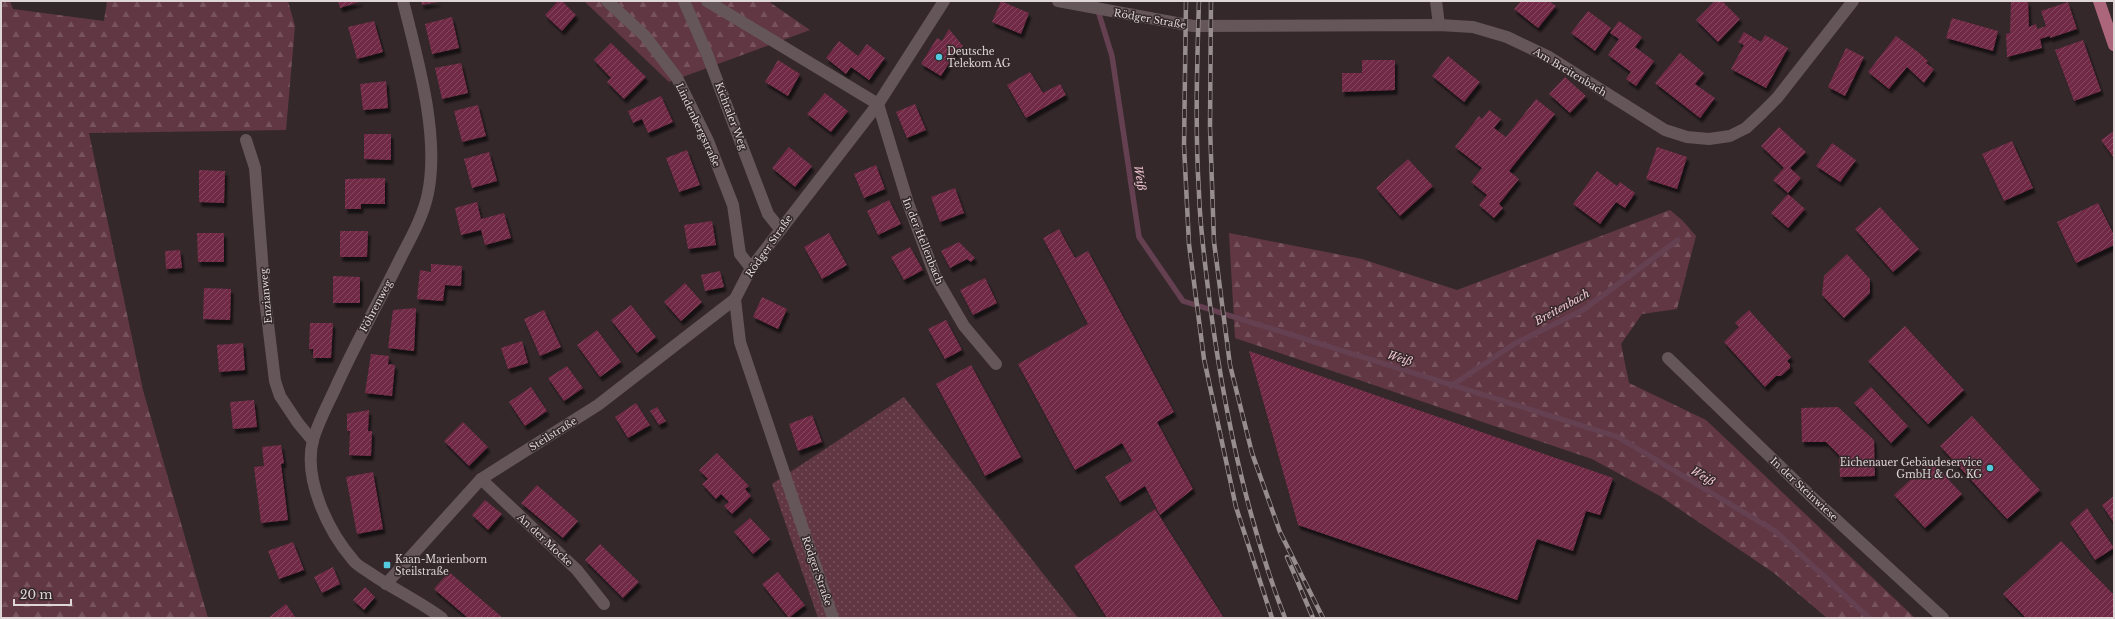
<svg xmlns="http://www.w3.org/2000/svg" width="2115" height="619" viewBox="0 0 2115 619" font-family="'Libre Baskerville',serif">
<defs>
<pattern id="grass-dots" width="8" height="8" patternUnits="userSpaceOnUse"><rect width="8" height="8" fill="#613744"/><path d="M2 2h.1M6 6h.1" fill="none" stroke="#77535e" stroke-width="1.8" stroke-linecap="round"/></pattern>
<pattern id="forest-firs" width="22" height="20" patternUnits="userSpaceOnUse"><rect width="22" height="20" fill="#613744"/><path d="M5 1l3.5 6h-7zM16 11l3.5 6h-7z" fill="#77535e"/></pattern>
<pattern id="building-hatch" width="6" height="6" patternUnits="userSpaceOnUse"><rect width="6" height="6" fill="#702a44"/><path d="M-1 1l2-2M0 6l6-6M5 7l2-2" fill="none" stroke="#84485e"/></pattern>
<filter id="shadow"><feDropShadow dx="2.5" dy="4.5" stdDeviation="1" flood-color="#0009"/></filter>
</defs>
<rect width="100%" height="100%" fill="#34282b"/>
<path fill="url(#grass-dots)" d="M904,397l174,221h-260l-46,-134z"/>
<g fill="url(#forest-firs)">
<path d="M1,1h9l3,8 91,12 3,-20h181l7,25 -9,104 -197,3 54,257 65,228h-207z"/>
<path d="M584,1h184l42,29 -141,52z"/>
<path d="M1670,210l13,11 13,15 -19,73 -35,5 -21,30 8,39 77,37 209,198h-88l-53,-45 -114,-77 -68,-37 -357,-121 -6,-105 133,26 95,31z"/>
</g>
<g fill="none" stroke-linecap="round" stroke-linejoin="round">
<g stroke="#644050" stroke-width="5.5">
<path d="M1095,1l17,55 27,181 44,64 435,136 157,94 94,87"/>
<path d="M1451,386l63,-42 69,-34 95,-70"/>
</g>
</g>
<g fill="url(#building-hatch)" filter="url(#shadow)">
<path d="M338,1h24l-22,7z"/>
<path d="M421,1h17v1l-16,3z"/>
<path d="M558,1h4l14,14 -14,16 -17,-16z"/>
<path d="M1001,1l28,12 -8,21 -29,-12z"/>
<path d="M1521,1h28l7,5 -18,22 -24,-19z"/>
<path d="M1715,1h7l18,18 -22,23 -22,-22z"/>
<path d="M2011,1h17l1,26 7,-3 1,5 9,-3 -5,-15 27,-9 9,27 -27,9v-2l-10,3 2,9 -35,9 -1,-23 4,-1z"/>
<path d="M1588,11l23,17 -16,23 -24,-18z"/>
<path d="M452,17l7,31 -27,6 -7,-30z"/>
<path d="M1952,18l46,13 -5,20 -47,-13z"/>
<path d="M374,21l9,31 -26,7 -9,-32z"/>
<path d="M1619,21l23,16 -7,10 19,14 -18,25 -10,-7 5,-7 -23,-17 11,-16 -9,-6z"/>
<path d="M949,29l14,17 -4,5 -2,-1 -16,26 -20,-12 16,-26 5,3z"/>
<path d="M1744,32l17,10 4,-7 23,13 -22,40 -35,-19 13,-24 -6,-3z"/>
<path d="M1896,36l22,16 10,9 -2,2 8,6 -10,14 -17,-16 -18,22 -21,-17z"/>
<path d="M2083,40l18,51 -27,10 -19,-51z"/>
<path d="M839,41l19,15 9,-12 18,14 -16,22 -18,-13 -5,7 -20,-16z"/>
<path d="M611,43l35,34 -22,22 -17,-17 4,-4 -17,-18z"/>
<path d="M1846,48l18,9 -19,39 -17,-9z"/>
<path d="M1680,53l24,20 -9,11 20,14 -15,20 -45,-35z"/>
<path d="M1448,56l32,26 -16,20 -32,-26z"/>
<path d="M778,60l22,14 -12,22 -23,-14z"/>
<path d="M1362,60h33v30l-53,2v-19h20z"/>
<path d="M461,63l7,30 -26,6 -7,-31z"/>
<path d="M1030,72l13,21 17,-9 6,11 -40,23 -19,-33z"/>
<path d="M1565,77l21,19 -16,17 -21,-19z"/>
<path d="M386,81l2,27 -25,2 -3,-26z"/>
<path d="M825,93l23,18 -17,21 -24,-18z"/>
<path d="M661,96l12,26 -25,11 -6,-14 -9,4 -5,-12z"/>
<path d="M1536,99l19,15 -46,57 10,8 -20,25 4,4 -9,10 -15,-13 8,-10 -16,-13 11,-14 -27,-21 24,-31 3,3 7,-9 12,9 -7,9 12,9z"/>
<path d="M915,104l11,26 -19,8 -11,-26z"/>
<path d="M478,105l8,31 -24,6 -8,-31z"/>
<path d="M1779,127l27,25 -16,16 11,10 -13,15 -15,-13 11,-12 -23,-22z"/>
<path d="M2114,131v27l-13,-18z"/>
<path d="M364,134h27v26l-27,-1z"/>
<path d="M2012,141l21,47 -29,13 -22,-47z"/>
<path d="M1832,143l24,17 -16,22 -24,-16z"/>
<path d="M789,147l23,19 -17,21 -23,-19z"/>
<path d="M1657,147l30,10 -10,32 -31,-10z"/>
<path d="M687,150l13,35 -21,7 -13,-34z"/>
<path d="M489,152l8,29 -25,7 -8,-29z"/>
<path d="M1408,159l25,27 -33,30 -24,-28z"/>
<path d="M876,165l9,24 -21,9 -10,-24z"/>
<path d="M199,170l26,1 -1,32 -25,-1z"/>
<path d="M1597,171l20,15 3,-4 15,11 -10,15 -9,-6 -16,22 -27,-20z"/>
<path d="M385,178v26h-24v5h-16v-30z"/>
<path d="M955,188l9,25 -24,9 -9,-25z"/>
<path d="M1788,194l17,15 -17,19 -17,-15z"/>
<path d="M889,200l12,24 -23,11 -11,-24z"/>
<path d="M477,202l4,17 23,-6 7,25 -26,7 -4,-15 -20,5 -6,-27z"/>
<path d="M2098,203l16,32v10l-38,18 -19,-41z"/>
<path d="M1880,207l39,42 -26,23 -38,-43z"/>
<path d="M712,221l4,24 -28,4 -4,-24z"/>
<path d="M1059,229l16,29 13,-7 86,161 -17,10 36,67 -33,26 -15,-29 -25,16 -15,-25 27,-16 -10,-18 -47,27 -57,-106 70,-40 -45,-86z"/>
<path d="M340,231h28l-1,26h-27z"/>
<path d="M197,233h27v29h-26z"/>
<path d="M829,233l18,32 -25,14 -18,-32z"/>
<path d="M959,242l16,16 -4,4 -4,-3 -17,9 -9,-17z"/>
<path d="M910,247l13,23 -19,10 -13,-23z"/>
<path d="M180,250l2,18 -16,1 -1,-18z"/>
<path d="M1847,254l23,25v14l-26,25 -22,-23 2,-19z"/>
<path d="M431,264l31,2 -1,20 -16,-1 -2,16 -26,-2 3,-29 11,2z"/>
<path d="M720,271l4,16 -19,4 -4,-16z"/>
<path d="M333,276l27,1v26h-27z"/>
<path d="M985,278l12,25 -24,12 -13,-25z"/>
<path d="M685,283l17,19 -21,19 -17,-19z"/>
<path d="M204,288l27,1 -1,31 -27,-1z"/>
<path d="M762,297l25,12 -9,20 -25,-12z"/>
<path d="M631,305l25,32 -19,16 -26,-33z"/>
<path d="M416,308l-2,43 -26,-3 5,-38z"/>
<path d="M544,310l17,37 -21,9 -16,-37z"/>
<path d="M1749,310l42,47 -4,4 3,3v4l-9,8h-5l-11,11 -41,-45 15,-15 -4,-4z"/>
<path d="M946,320l16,30 -17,9 -17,-30z"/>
<path d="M310,323h23l-2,35h-18v-9h-4z"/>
<path d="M1905,326l59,64 -36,34 -60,-63z"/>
<path d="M597,330l24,32 -21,15 -23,-32z"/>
<path d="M522,341l6,22 -20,6 -7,-21z"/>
<path d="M243,343l2,27 -26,2 -2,-27z"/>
<path d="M1249,351l364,127 -13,37 -14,-4 -13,40 -36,-12 -20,61 -219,-75z"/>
<path d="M371,354l18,2 -1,8 7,1 -3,31 -27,-3z"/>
<path d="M971,365l50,92 -36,19 -49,-92z"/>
<path d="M567,366l16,22 -19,13 -16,-23z"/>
<path d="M531,387l16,24 -22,15 -16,-24z"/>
<path d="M1871,387l37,39 -17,17 -37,-40z"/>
<path d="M254,400l3,27 -24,2 -3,-27z"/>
<path d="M636,403l14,22 -22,13 -13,-21z"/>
<path d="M657,407l9,14 -7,4 -9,-14z"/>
<path d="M1838,407l36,33 1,36 -35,1 -1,-22 -13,-13h-24l-1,-34z"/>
<path d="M369,410l-1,21h4l-1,25 -22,-1 1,-24h-3v-17z"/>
<path d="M812,415l10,27 -24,9 -9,-27z"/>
<path d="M1972,416l68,74 -33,29 -67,-73z"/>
<path d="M463,422l25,25 -19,19 -25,-25z"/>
<path d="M281,445l3,18 -3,1 7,56 -27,3 -7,-56 10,-1 -2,-19z"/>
<path d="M717,453l32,33 -4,3 6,7 -19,18 -8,-8 5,-4 -8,-8 -5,5 -14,-15 6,-5 -9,-9z"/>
<path d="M1931,461l31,33 -37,34 -31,-33z"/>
<path d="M373,472l10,57 -26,5 -11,-57z"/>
<path d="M537,485l41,36 -15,17 -42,-35z"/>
<path d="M2114,496v27l-12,-18z"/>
<path d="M485,500l17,14 -14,16 -16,-15z"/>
<path d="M2087,508l27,40 -19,12 -25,-37z"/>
<path d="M1155,509l69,109h-117l-33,-52z"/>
<path d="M750,518l20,21 -17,15 -19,-22z"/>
<path d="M2061,541l53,54v23h-88l-23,-24z"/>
<path d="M293,542l11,28 -25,9 -11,-28z"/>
<path d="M600,544l39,38 -16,16 -38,-38z"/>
<path d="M333,567l7,17 -18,9 -8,-16z"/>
<path d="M449,572l54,46h-35l-34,-29z"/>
<path d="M778,572l27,33 -16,13 -27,-34z"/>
<path d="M365,587l10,10 -11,13 -11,-10z"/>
<path d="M286,604l10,14h-28z"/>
</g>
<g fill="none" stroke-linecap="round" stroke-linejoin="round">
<g stroke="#645659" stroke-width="12">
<path d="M403,1c14,56 37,134 25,192 -4,21 -16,43 -26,62 -22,45 -47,89 -68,136 -7,15 -16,32 -21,49 -10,39 15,91 40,120 4,6 12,9 17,13 23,16 49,28 72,45"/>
<path d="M607,1l38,35 32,42 31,63 25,64 7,49 11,14"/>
<path d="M684,1l23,53 61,160 12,15"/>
<path d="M707,1l171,103"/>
<path d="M1058,1l135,25 246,-1 34,2 34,10 42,20 116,73 22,7 22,2 21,-3 16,-8 16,-15 15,-15 76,-97"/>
<path d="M1436,1l3,24"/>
<path d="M878,104l30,99 28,75 28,48 32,38"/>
<path d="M246,140l9,28 10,131 10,82 5,15 18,27 15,18"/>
<path d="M1668,358l149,144 126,116"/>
<path d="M481,479l96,91 27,34"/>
<path d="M386,584l95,-105 117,-74 137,-106"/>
<path d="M833,618l-93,-276 -5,-43 16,-31 127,-164 66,-103"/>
</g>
<path stroke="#ac667c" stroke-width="12" d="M2099,1l15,44"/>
<g stroke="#978d8f" stroke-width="4.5">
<g id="rail">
<path d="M1186,1l-2,145 5,98 15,115 32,148 36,111"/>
<path d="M1199,1c-2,64 -4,128 0,192 1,35 6,69 10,104 14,109 36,218 76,321"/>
<path d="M1211,1l-1,126 4,115 16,123 22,88 28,79 43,86"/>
<path d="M1287,557l26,61"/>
</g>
</g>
<use href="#rail" stroke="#34282b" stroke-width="3" stroke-dasharray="9" stroke-linecap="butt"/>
</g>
<g fill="#54cade" stroke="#34282b" stroke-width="1.5">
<circle cx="939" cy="57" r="4"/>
<circle cx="1990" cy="468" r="4"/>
<rect x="383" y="561" width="8" height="8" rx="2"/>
</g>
<g text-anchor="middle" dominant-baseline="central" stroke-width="3" stroke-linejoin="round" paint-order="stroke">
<g font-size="10" fill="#dfd6d8" stroke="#34282b">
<text transform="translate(1150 19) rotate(10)">Rödger Straße</text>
<text transform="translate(1570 72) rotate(31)">Am Breitenbach</text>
<text transform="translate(731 116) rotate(69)">Kichtaler Weg</text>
<text transform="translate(698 125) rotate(65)">Lindenbergstraße</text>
<text transform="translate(923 241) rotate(68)">In der Hellenbach</text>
<text transform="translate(769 246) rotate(-55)">Rödger Straße</text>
<text transform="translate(266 296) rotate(-95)">Enzianweg</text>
<text transform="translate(376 306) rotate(-62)">Föhrenweg</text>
<text transform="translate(553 434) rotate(-32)">Steilstraße</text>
<text transform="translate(1804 489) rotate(43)">In der Steinwiese</text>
<text transform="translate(545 540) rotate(43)">An der Mocke</text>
<text transform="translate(817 571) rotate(71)">Rödger Straße</text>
</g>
<g font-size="10" fill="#dfd6d8" stroke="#34282b" text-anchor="start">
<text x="947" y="51">Deutsche<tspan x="947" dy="12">Telekom AG</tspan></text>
<text x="1982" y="462" text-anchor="end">Eichenauer Gebäudeservice<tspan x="1982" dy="12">GmbH &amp; Co. KG</tspan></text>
<text x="395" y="559">Kaan-Marienborn<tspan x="395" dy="12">Steilstraße</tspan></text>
</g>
<g font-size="11" font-style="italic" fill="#f5c8d4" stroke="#34282b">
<text transform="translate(1140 178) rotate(81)">Weiß</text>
<text transform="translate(1562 307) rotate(-29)">Breitenbach</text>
<text transform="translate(1400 358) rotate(17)">Weiß</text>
<text transform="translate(1703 476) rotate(31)">Weiß</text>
</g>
</g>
<rect width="2115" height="619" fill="none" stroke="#dfd6d8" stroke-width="4"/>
<path d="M14 599v6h57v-6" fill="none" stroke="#dfd6d8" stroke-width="2"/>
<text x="20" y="599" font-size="12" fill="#dfd6d8" stroke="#34282b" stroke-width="3" paint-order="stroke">20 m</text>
</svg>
